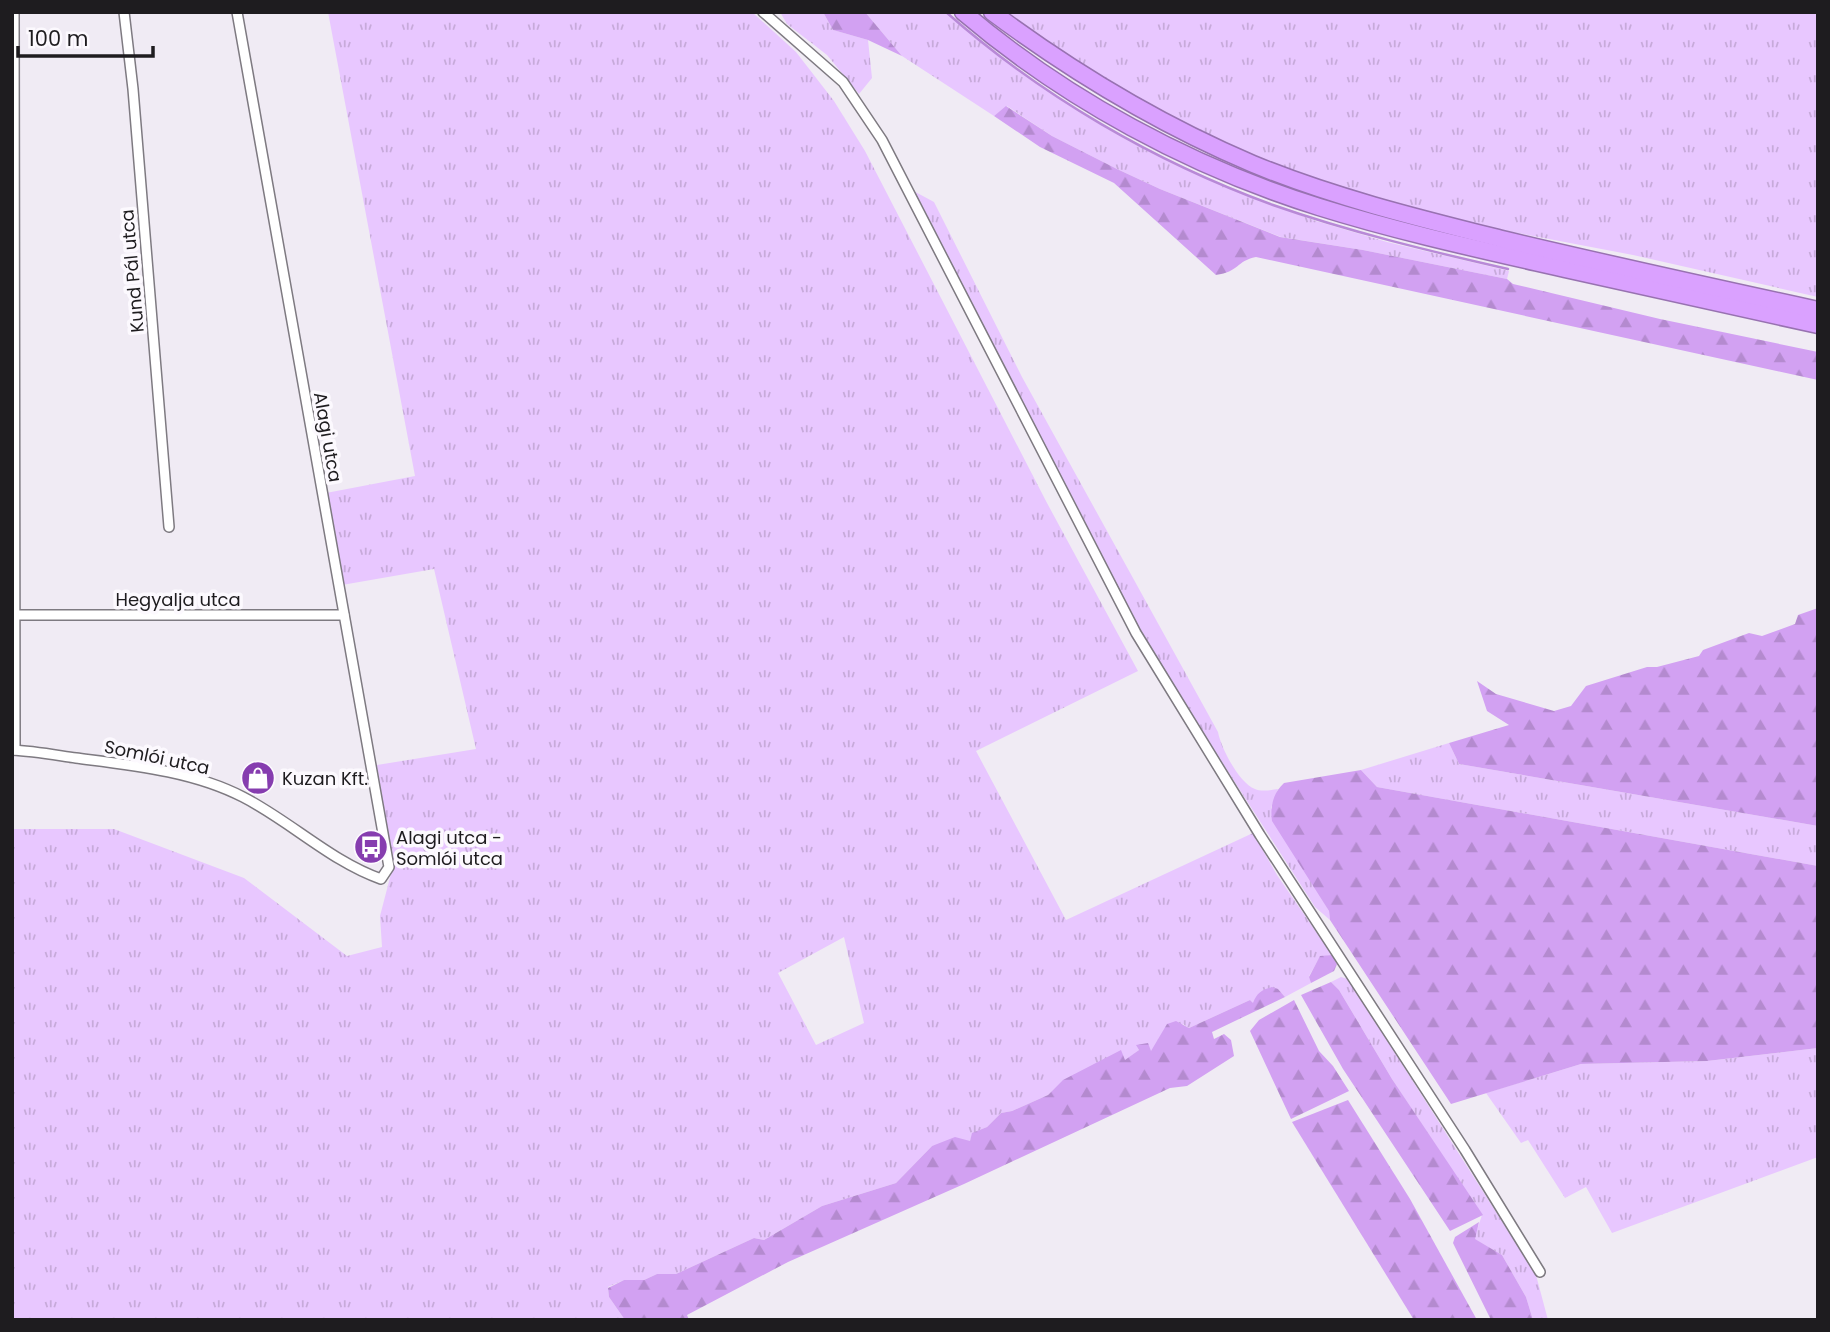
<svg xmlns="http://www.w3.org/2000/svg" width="1830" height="1332" viewBox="0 0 1830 1332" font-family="Poppins,sans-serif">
<defs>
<pattern id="grass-tufts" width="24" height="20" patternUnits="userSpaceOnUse" patternTransform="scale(1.75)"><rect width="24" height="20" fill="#e8c7ff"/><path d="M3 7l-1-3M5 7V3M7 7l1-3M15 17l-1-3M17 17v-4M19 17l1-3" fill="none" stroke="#c7aada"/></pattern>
<pattern id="forest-firs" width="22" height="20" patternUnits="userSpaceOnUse" patternTransform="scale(1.75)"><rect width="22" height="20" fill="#d2a1f2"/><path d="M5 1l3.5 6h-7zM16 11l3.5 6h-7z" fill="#b48acf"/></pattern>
</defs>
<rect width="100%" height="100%" fill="#f0ebf4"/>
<g fill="url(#grass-tufts)" fill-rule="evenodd">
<path d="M328,12h424l44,40 38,49 31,50 182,352 91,168 -162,80 90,169 187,-87 24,42 55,80 -12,2 -11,19 2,7 -26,14 -7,-8 -25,15 -3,-4 -61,28 -6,-4 -33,28 -13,-6 2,4 -14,11 -61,19 -16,15 -36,16 -11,2 -14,14 -14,6 -3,8 -38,5 -36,37 -74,23 -58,34 -10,-2 -78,36h-19l-13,6h-20l-16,7 1,10 16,23h-613v-491h102l130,49 103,78 35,-9 -2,-31 13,-50 -16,-101 99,-16 -42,-180 -92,16 -16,-92 89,-17zM844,937l20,86 -48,22 -38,-72z"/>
<path d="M780,12h43l10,18 35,10 4,38 -13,16 -32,-39 -40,-31z"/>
<path d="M865,12h80l77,61 46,31 55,34 55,28 65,28 73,27 71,21 122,29 -2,8 -144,-29 -82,-13 -121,-48 -43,-20 -65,-33 -45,-30 -13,10 -92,-60z"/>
<path d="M1002,12h816v285l-185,-42 -230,-44 -98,-31 -164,-73z"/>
<path d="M908,188l26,14 88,175 196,355c3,16 21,51 37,57 6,3 16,1 23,0l-7,19 58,103 1,9 -15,-13 -178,-277z"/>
<path d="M1449,743l10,21 359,62v40l-441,-79 -16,-17z"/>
<path d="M1341,977l7,2 188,296 12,45h-15l-7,-23 -24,-42 -28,-16 8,-24 -90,-136 -53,-89 -8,-8z"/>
<path d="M1818,1048v109l-206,76 -26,-46 -21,11 -37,-58 -7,3 -35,-50 95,-29 126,-3z"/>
</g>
<g fill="url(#forest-firs)">
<path d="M823,12h42l37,44 -34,-16 -35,-10z"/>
<path d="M1006,106l46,30 65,33 43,20 120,48 83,13 144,29 6,5 147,35 158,33v28l-562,-123c-20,4 -17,15 -40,18l-102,-92 -74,-36 -46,-31z"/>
<path d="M1818,608v218l-359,-62 -10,-21 60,-18 -22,-14 -10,-30 19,13 58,17 17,-5 15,-20 61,-19h10l42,-11 4,-6 46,-17 13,3 33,-12 3,-9z"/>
<path d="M1361,770l16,17 441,79v182l-111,13 -126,3 -130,40 -121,-184 -1,-9 -57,-90c-2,-14 1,-28 12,-38z"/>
<path d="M1332,955l5,9 -3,7 -23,12 -2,-6 11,-21z"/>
<path d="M1331,982l8,8 53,89 91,136 -33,16 -107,-162 -42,-74z"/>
<path d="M1272,987l6,2 7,8 -73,35 2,7 10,-5 7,6 3,16 -47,30 -17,2 -206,96 -176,78 -101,53 2,5h-64l-16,-23 -1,-9 16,-8h20l13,-6h19l78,-36 10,2 58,-34 74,-23 36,-37 23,-9 15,4 2,-8 15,-6 14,-14 11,-2 36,-16 15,-15 58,-30 4,10 14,-10 -3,-5 12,-2 3,8 16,-27 9,-3 13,7 61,-28 3,3c4,-10 8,-13 19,-16z"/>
<path d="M1294,1000l25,51 14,15 16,25 -58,28 -41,-88 9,-11z"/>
<path d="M1348,1100l62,99 67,121h-63l-122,-198z"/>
<path d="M1479,1222l-4,17 27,16 24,42 7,23h-42l-38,-77 2,-6z"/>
</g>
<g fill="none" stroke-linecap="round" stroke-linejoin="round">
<path stroke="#b889d7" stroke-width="2.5" d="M946,12c95,84 209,150 327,193 77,27 156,46 235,64"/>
<g stroke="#7e7a81" stroke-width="12">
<g id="street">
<path d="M14,12l1,738"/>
<path d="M124,12l9,77 36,438"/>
<path d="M763,12l80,70 39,58 254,493 124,202 205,315 75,122"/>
<path d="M12,615h332"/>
<path d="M12,750c21,1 43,5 64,8 55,7 117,13 167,39 47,24 89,65 138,82l8,-12 -152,-855"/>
</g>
</g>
<g stroke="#9872b1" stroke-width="19">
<g id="highway">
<path d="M963,12c102,87 228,155 356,195 80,25 163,43 246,62 84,19 168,38 253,56"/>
<path d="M992,12c82,61 167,112 261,152 80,33 165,54 249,75 105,25 210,48 316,71"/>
</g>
</g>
<use href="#street" stroke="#fff" stroke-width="9"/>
<use href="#highway" stroke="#daa1ff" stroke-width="16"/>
</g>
<defs>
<g id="shop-disc" transform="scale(1.75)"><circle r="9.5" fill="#863daf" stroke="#fcf9fe"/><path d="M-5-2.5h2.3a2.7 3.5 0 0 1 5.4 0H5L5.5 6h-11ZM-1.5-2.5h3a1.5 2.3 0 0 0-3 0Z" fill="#fff"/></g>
<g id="bus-disc" transform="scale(1.75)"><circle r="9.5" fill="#863daf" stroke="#fcf9fe"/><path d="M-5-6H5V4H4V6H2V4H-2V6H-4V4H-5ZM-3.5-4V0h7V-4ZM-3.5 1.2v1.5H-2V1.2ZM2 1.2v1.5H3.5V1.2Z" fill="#fff"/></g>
</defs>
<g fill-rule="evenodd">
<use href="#shop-disc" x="258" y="778"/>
<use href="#bus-disc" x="371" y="847"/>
</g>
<g text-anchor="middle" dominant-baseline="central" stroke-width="7" stroke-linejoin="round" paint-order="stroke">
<g font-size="18" fill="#1e1c1f" stroke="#fcf9fe">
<text transform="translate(132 271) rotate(-95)">Kund Pál utca</text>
<text transform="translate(328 437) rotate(80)">Alagi utca</text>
<text x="178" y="599">Hegyalja utca</text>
<text transform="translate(157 757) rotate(12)">Somlói utca</text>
</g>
<g font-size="18" fill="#1e1c1f" stroke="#fcf9fe" text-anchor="start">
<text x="282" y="778">Kuzan Kft.</text>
<text x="396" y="837">Alagi utca -<tspan x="396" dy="21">Somlói utca</tspan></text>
</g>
</g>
<rect width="1830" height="1332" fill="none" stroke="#1e1c1f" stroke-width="28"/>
<path d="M18 46v10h135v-10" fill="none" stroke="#1e1c1f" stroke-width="3.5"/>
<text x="28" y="46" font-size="21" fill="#1e1c1f" stroke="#fcf9fe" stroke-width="5" paint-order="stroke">100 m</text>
</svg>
